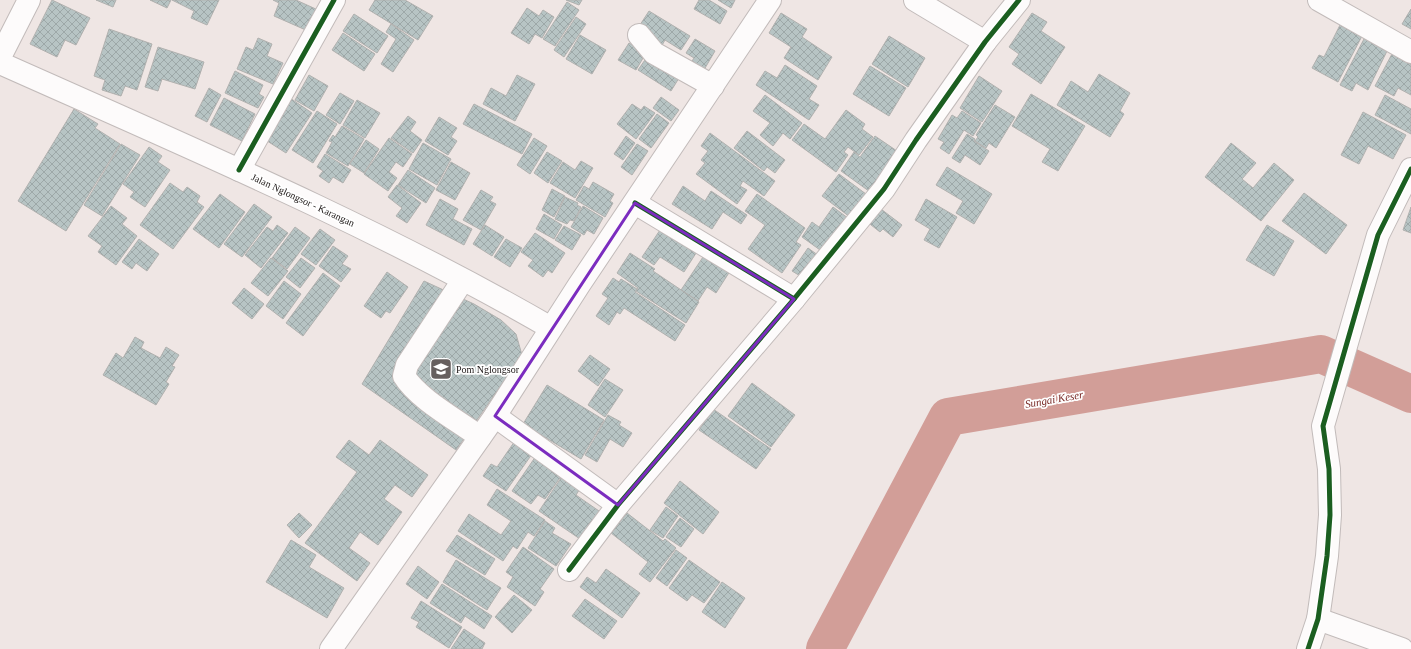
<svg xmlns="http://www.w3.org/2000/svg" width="1411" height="649" viewBox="0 0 1411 649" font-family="Georgia,serif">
<defs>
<pattern id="building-cross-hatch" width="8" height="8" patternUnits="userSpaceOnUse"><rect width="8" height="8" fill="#b7c4c4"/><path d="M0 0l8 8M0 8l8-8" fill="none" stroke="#9da8a8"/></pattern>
</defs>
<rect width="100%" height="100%" fill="#efe6e4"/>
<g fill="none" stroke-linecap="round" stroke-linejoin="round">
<path stroke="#d29e98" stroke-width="38" d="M825,649l123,-232 373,-63 90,40"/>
</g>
<g fill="url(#building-cross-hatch)" stroke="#b1b1af">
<path d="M52,0l38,18 -14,27 -11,-5 -8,17 -27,-13z"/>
<path d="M96,0h20l-3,7z"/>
<path d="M150,0h21l-4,8z"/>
<path d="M172,0h47l-12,25 -16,-7 3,-7z"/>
<path d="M273,0h23l22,10 -10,21 -34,-15 5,-13z"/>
<path d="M375,0h30l28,16 -15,24 -49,-30z"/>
<path d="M566,0h16l-3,5z"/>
<path d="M699,0h10l18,11 -7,13 -26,-15z"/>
<path d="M718,0h17l-4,8z"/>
<path d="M567,2l12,8 -24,36 -12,-7z"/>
<path d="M527,8l12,8 4,-6 11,7 -12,21 -7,-4 -6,10 -18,-11z"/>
<path d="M1411,9v20l-9,-5z"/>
<path d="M649,11l41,25 -9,14 -16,-10 -4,7 -25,-16z"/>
<path d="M781,13l26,16 -5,8 30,20 -14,23 -34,-22 7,-11 -22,-14z"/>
<path d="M1032,13l15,9 -6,9 24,16 -24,37 -29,-20 7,-10 -10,-7z"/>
<path d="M354,14l34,22 -11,17 -34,-22z"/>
<path d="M576,17l10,7 -22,33 -10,-7z"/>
<path d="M391,24l23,16 -21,32 -12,-8 15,-25 -10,-7z"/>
<path d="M1340,25l22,11 -24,46 -26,-14 7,-13 5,2z"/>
<path d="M109,29l43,15 -15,46 -12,-4 -4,10 -19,-6 3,-10 -11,-4z"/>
<path d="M343,33l32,21 -11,17 -32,-21z"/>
<path d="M580,35l26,15 -14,24 -26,-15z"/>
<path d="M889,36l36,22 -17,29 -36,-23z"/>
<path d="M1365,37l23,12 -20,41 -12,-7 -4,8 -12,-6z"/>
<path d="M258,38l14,6 -5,12 16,7 -10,21 -36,-15 9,-22 7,3z"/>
<path d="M695,39l20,12 -14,24 -13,-8 6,-9 -8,-5z"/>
<path d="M629,43l17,10 -10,17 -18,-10z"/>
<path d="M158,47l46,15 -9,27 -33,-10 -4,12 -13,-4z"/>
<path d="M1393,52l18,9v34l-13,-7 -4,8 -19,-10z"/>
<path d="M647,57l32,21 -8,13 -33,-21z"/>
<path d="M785,65l32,21 -8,13 10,6 -10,15 -53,-35 9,-14 12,7z"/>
<path d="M870,66l36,22 -17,28 -36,-22z"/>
<path d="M235,71l28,14 -4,9 5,3 -6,11 -33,-15z"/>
<path d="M1099,74l31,19 -10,18 4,3 -14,23 -53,-32 14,-24 17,11z"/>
<path d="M309,75l19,11 -14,25 -19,-11z"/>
<path d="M517,75l18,9 -20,37 -32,-17 8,-16 15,8z"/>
<path d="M979,76l23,15 -20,31 -22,-14z"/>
<path d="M209,88l12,7 -14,27 -12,-6z"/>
<path d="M340,93l14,8 -14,23 -14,-9z"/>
<path d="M1031,94l54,32 -27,45 -16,-9 8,-13 -38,-23z"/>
<path d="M765,95l37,28 -12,16 -7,-6 -10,13 -13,-11 10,-12 -17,-12z"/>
<path d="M1385,95l26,14v25l-36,-19z"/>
<path d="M661,97l18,13 -8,11 -18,-13z"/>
<path d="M224,98l31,16 -13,27 -32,-16z"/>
<path d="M290,98l22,15 -26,40 -22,-14z"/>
<path d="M357,100l23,13 -15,25 -22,-13z"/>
<path d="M474,104l58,30 -10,20 -59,-30z"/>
<path d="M632,104l9,6 3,-4 11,7 -19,26 -19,-15z"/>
<path d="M995,105l20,12 -19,31 -7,-5 -3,5 -11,-7 3,-4 -2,-2z"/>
<path d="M74,109l24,15 -3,4 25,16 -54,87 -48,-30z"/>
<path d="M846,110l19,14 -3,5 11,8 -14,18 -11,-8 -4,5 4,3 -12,17 -44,-32 12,-16 21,15z"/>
<path d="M317,111l20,13 -24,39 -21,-13z"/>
<path d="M962,111l19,12 -8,13 -9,-6 -15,24 -9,-6 4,-6 -6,-3 14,-24 5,3z"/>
<path d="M1363,112l43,23 -13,24 -25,-13 -9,18 -18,-9z"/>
<path d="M657,114l12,9 -18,25 -12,-9z"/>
<path d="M408,116l8,6 -6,9 12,9 -9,13 -22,-15z"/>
<path d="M439,117l18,11 -6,9 6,4 -9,14 -23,-14z"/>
<path d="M342,126l22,13 -16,27 -22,-13 6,-11 -3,-1 4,-6 2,2z"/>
<path d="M747,131l38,29 -10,13 -8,-6 -3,4 -30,-23z"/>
<path d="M710,133l65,48 -11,15 -21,-15 -3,5 7,4 -10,14 -41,-30 9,-11 -4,-3 7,-9 -7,-5z"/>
<path d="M967,134l8,5 -1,2 15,10 -9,14 -15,-10 -5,8 -8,-5z"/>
<path d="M626,136l9,7 -12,17 -9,-6z"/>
<path d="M875,136l22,15 -24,43 -32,-23 13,-19 6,5z"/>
<path d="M389,138l23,16 -9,13 -7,-5 -7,10 8,6 -9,13 -24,-17z"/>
<path d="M534,138l13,8 -17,28 -13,-9z"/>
<path d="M366,140l13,9 -15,24 -14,-9z"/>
<path d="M423,143l28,16 -14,26 -28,-16z"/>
<path d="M1231,143l25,20 -14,16 11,9 21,-25 20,17 -33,41 -56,-44z"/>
<path d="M121,144l19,11 -38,61 -18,-11z"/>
<path d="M637,144l11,7 -16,24 -11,-8z"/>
<path d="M149,147l13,9 -4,6 12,8 -25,37 -15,-10 4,-5 -11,-8z"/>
<path d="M547,152l15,9 -14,22 -14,-10z"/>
<path d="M325,154l26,16 -8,13 -10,-6 -4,6 -10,-7 4,-5 -6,-4z"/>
<path d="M581,161l12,7 -18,30 -25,-15 13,-21 12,8z"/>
<path d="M451,162l19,11 -15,27 -19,-10z"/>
<path d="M947,167l45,27 -18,30 -18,-11 7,-12 -27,-16z"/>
<path d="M408,170l27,18 -9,15 -28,-18z"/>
<path d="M839,174l31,23 -16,23 -32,-24z"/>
<path d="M593,182l21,12 -4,7 3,2 -8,14 -29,-17 8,-14 5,3z"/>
<path d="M170,183l13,9 4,-5 13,9 -3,6 7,5 -31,42 -33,-24z"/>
<path d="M397,185l24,18 -14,20 -11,-7 6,-8 -14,-11z"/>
<path d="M683,186l22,15 6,-10 36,24 -6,9 -18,-12 -11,17 -40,-25z"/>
<path d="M552,189l13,7 -11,21 -12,-7z"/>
<path d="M481,190l12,7 -3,4 6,3 -15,26 -18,-10z"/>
<path d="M1304,193l43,32 -21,29 -44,-33z"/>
<path d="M220,194l25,18 -26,36 -26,-19z"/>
<path d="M757,194l48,34 -9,14 5,3 -19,28 -34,-24 17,-24 -20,-14z"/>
<path d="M565,197l13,6 -1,2 4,2 -7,14 -4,-1 -3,4 -12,-5z"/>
<path d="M440,199l18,10 -5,10 19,10 -8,16 -38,-20z"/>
<path d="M926,199l31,18 -18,31 -15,-8 6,-11 -15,-9z"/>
<path d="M254,204l18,13 -30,40 -18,-13z"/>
<path d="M111,206l16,12 -5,6 15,12 -21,29 -18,-13 4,-6 -14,-10z"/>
<path d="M583,206l20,12 -9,16 -7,-4 -3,5 -13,-8z"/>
<path d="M877,206l25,19 -9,12 -10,-8 -3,3 -14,-11z"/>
<path d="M833,207l19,14 -25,34 -25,-18 10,-15 7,5z"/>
<path d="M1411,207v26l-8,-3z"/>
<path d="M544,214l18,11 -8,14 -18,-10z"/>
<path d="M277,225l11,8 -27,35 -16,-13 22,-28 6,4z"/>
<path d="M485,225l19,12 -12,19 -19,-12z"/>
<path d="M1267,225l27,16 -20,35 -28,-16z"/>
<path d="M564,226l17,9 -9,15 -17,-10z"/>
<path d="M295,227l15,11 -23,31 -15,-11z"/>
<path d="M662,227l36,23 -14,22 -24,-15 -6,8 -12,-8z"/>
<path d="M320,229l15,11 -19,25 -15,-11z"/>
<path d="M535,233l30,20 -13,20 -4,-3 -5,7 -15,-11 5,-6 -12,-8z"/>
<path d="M139,239l20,15 -12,17 -11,-8 -4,6 -10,-7z"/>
<path d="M506,239l16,9 -12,19 -16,-10z"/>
<path d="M333,246l15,10 -6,8 9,5 -10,13 -22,-16z"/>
<path d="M808,248l14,10 -15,22 -15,-9z"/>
<path d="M707,251l25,17 -16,25 -9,-6 -9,14 -17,-11z"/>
<path d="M630,253l25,16 -2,2 46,31 -13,21 -50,-32 2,-3 -21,-15z"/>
<path d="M271,258l17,13 -20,25 -17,-13z"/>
<path d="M301,258l14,10 -15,20 -14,-11z"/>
<path d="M387,272l21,15 -18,26 -4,-2 -5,7 -17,-12z"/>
<path d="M323,273l17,13 -37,50 -17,-13z"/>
<path d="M613,278l6,4 2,-3 16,10 -2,3 50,33 -10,16 -51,-33 -4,6 -3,-2 -8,13 -13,-9 12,-18 -6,-4z"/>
<path d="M284,281l17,13 -18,25 -17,-13z"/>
<path d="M424,281l50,23 27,16 15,14 6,21 -66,95 -94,-66z"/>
<path d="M244,288l20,16 -12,15 -20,-16z"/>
<path d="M135,337l9,5 -3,6 19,10 6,-11 13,8 -7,11 3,1 -9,15 3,2 -13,21 -53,-30 13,-22 7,5z"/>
<path d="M590,355l20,14 -12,17 -20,-15z"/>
<path d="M605,379l18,11 -18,27 -17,-12z"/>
<path d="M752,383l43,32 -24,32 -43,-31z"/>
<path d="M547,385l57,35 -23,39 -58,-35z"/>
<path d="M713,409l58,40 -15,20 -57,-39z"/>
<path d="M608,415l13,7 -2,3 13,8 -9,14 -13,-8 -13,23 -12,-7z"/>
<path d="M519,435l18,12 -31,44 -23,-15 8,-12 6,3z"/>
<path d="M349,440l20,15 11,-15 48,35 -16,22 -17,-12 -11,14 18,13 -24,33 -18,-13 -11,16 21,15 -13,18 -52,-38 52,-71 -21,-15z"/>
<path d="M538,453l26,19 -19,27 -7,-4 -7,9 -19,-13z"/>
<path d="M565,472l18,12 -7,11 23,16 -19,28 -41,-28z"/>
<path d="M680,481l39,31 -16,22 -39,-31z"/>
<path d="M497,489l48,31 -11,16 -6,-4 -11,17 -4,-3 -10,15 -45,-30 11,-17 32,21 10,-14 -24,-16z"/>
<path d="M666,507l12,9 -15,22 -13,-8z"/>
<path d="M299,513l13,12 -13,13 -12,-13z"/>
<path d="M627,513l36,28 2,-2 11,9 -26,34 -11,-8 9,-12 -37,-29z"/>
<path d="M680,518l14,11 -13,18 -15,-10z"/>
<path d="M545,521l10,7 -3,5 19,11 -15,22 -28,-18z"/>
<path d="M457,535l38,24 -10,16 -39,-24z"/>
<path d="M291,540l25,15 -7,12 35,21 -17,30 -61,-36z"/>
<path d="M523,547l31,22 -14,20 4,3 -9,14 -28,-19 6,-10 -7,-5z"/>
<path d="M676,550l11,8 -20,28 -11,-8z"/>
<path d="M456,560l45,28 -14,22 -44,-28z"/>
<path d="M689,560l31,22 -16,21 -12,-8 -5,6 -18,-13z"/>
<path d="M418,566l21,16 -12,17 -21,-15z"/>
<path d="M606,569l34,24 -18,25 -42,-31 7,-10 9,6z"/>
<path d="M722,582l23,16 -20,30 -23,-16z"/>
<path d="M442,584l50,32 -8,13 -19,-13 -4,7 -31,-20z"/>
<path d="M514,595l18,15 -20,23 -17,-16z"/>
<path d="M585,599l32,22 -13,18 -32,-23z"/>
<path d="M421,601l41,26 -13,21 -33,-21 3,-5 -8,-4z"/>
<path d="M464,629l21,14 -3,6h-31z"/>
</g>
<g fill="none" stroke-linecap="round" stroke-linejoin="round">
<g stroke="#c2bbba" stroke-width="24">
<g id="minor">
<path d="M915,0l70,42"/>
<path d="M1319,0l92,52"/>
<path d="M639,35l15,18 59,33"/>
<path d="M0,57l29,-57"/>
<path d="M239,170l95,-170"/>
<path d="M635,203l159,96 90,-110 32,-49 69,-98 34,-42"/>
<path d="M463,280l-56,85 -3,11c14,23 53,44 76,61"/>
<path d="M495,416l123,89"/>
<path d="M569,570l49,-65 176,-206"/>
<path d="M1318,619l84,30"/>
<path d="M1308,649l10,-30 9,-63 3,-41 -1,-46 -6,-43 55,-191 33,-66"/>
</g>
</g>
<g stroke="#c2bbba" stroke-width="24">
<g id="highway">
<path d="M0,63c186,83 375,163 551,265"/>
<path d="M331,649l164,-233 84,-131 191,-285"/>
</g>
</g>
<use href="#minor" stroke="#fdfbfb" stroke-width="22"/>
<use href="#highway" stroke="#fdfbfb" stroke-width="22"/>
<g stroke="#fff" stroke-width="8">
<g id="cycleway">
<path d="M239,170l95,-170"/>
<path d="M635,203l159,96 90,-110 32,-49 69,-98 34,-42"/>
<path d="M569,570l49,-65 176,-206"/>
<path d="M1308,649l10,-30 9,-63 3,-41 -1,-46 -6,-43 55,-191 33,-66"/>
</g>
</g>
<use href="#cycleway" stroke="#1b5e20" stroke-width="5"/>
</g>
<path fill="none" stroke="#7b2cbf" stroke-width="3" stroke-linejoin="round" d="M635,203l159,96 -176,206 -123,-89z"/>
<defs>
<g id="school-square" transform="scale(1.15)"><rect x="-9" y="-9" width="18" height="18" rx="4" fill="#665f5e" stroke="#fff"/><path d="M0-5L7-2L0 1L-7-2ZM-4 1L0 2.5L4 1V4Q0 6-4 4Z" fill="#fff"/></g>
</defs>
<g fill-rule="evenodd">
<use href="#school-square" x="441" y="369"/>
</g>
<g text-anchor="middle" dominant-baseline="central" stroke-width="3.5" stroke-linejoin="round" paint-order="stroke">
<g font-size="10" fill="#1d1716" stroke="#fff">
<text transform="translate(303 200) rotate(25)">Jalan Nglongsor - Karangan</text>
</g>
<g font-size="10" fill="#1d1716" stroke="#fff" text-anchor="start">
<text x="456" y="369">Pom Nglongsor</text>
</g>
<g font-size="11" font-style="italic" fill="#721f1b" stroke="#fff">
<text transform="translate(1054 399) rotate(-10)">Sungai Keser</text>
</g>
</g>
</svg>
